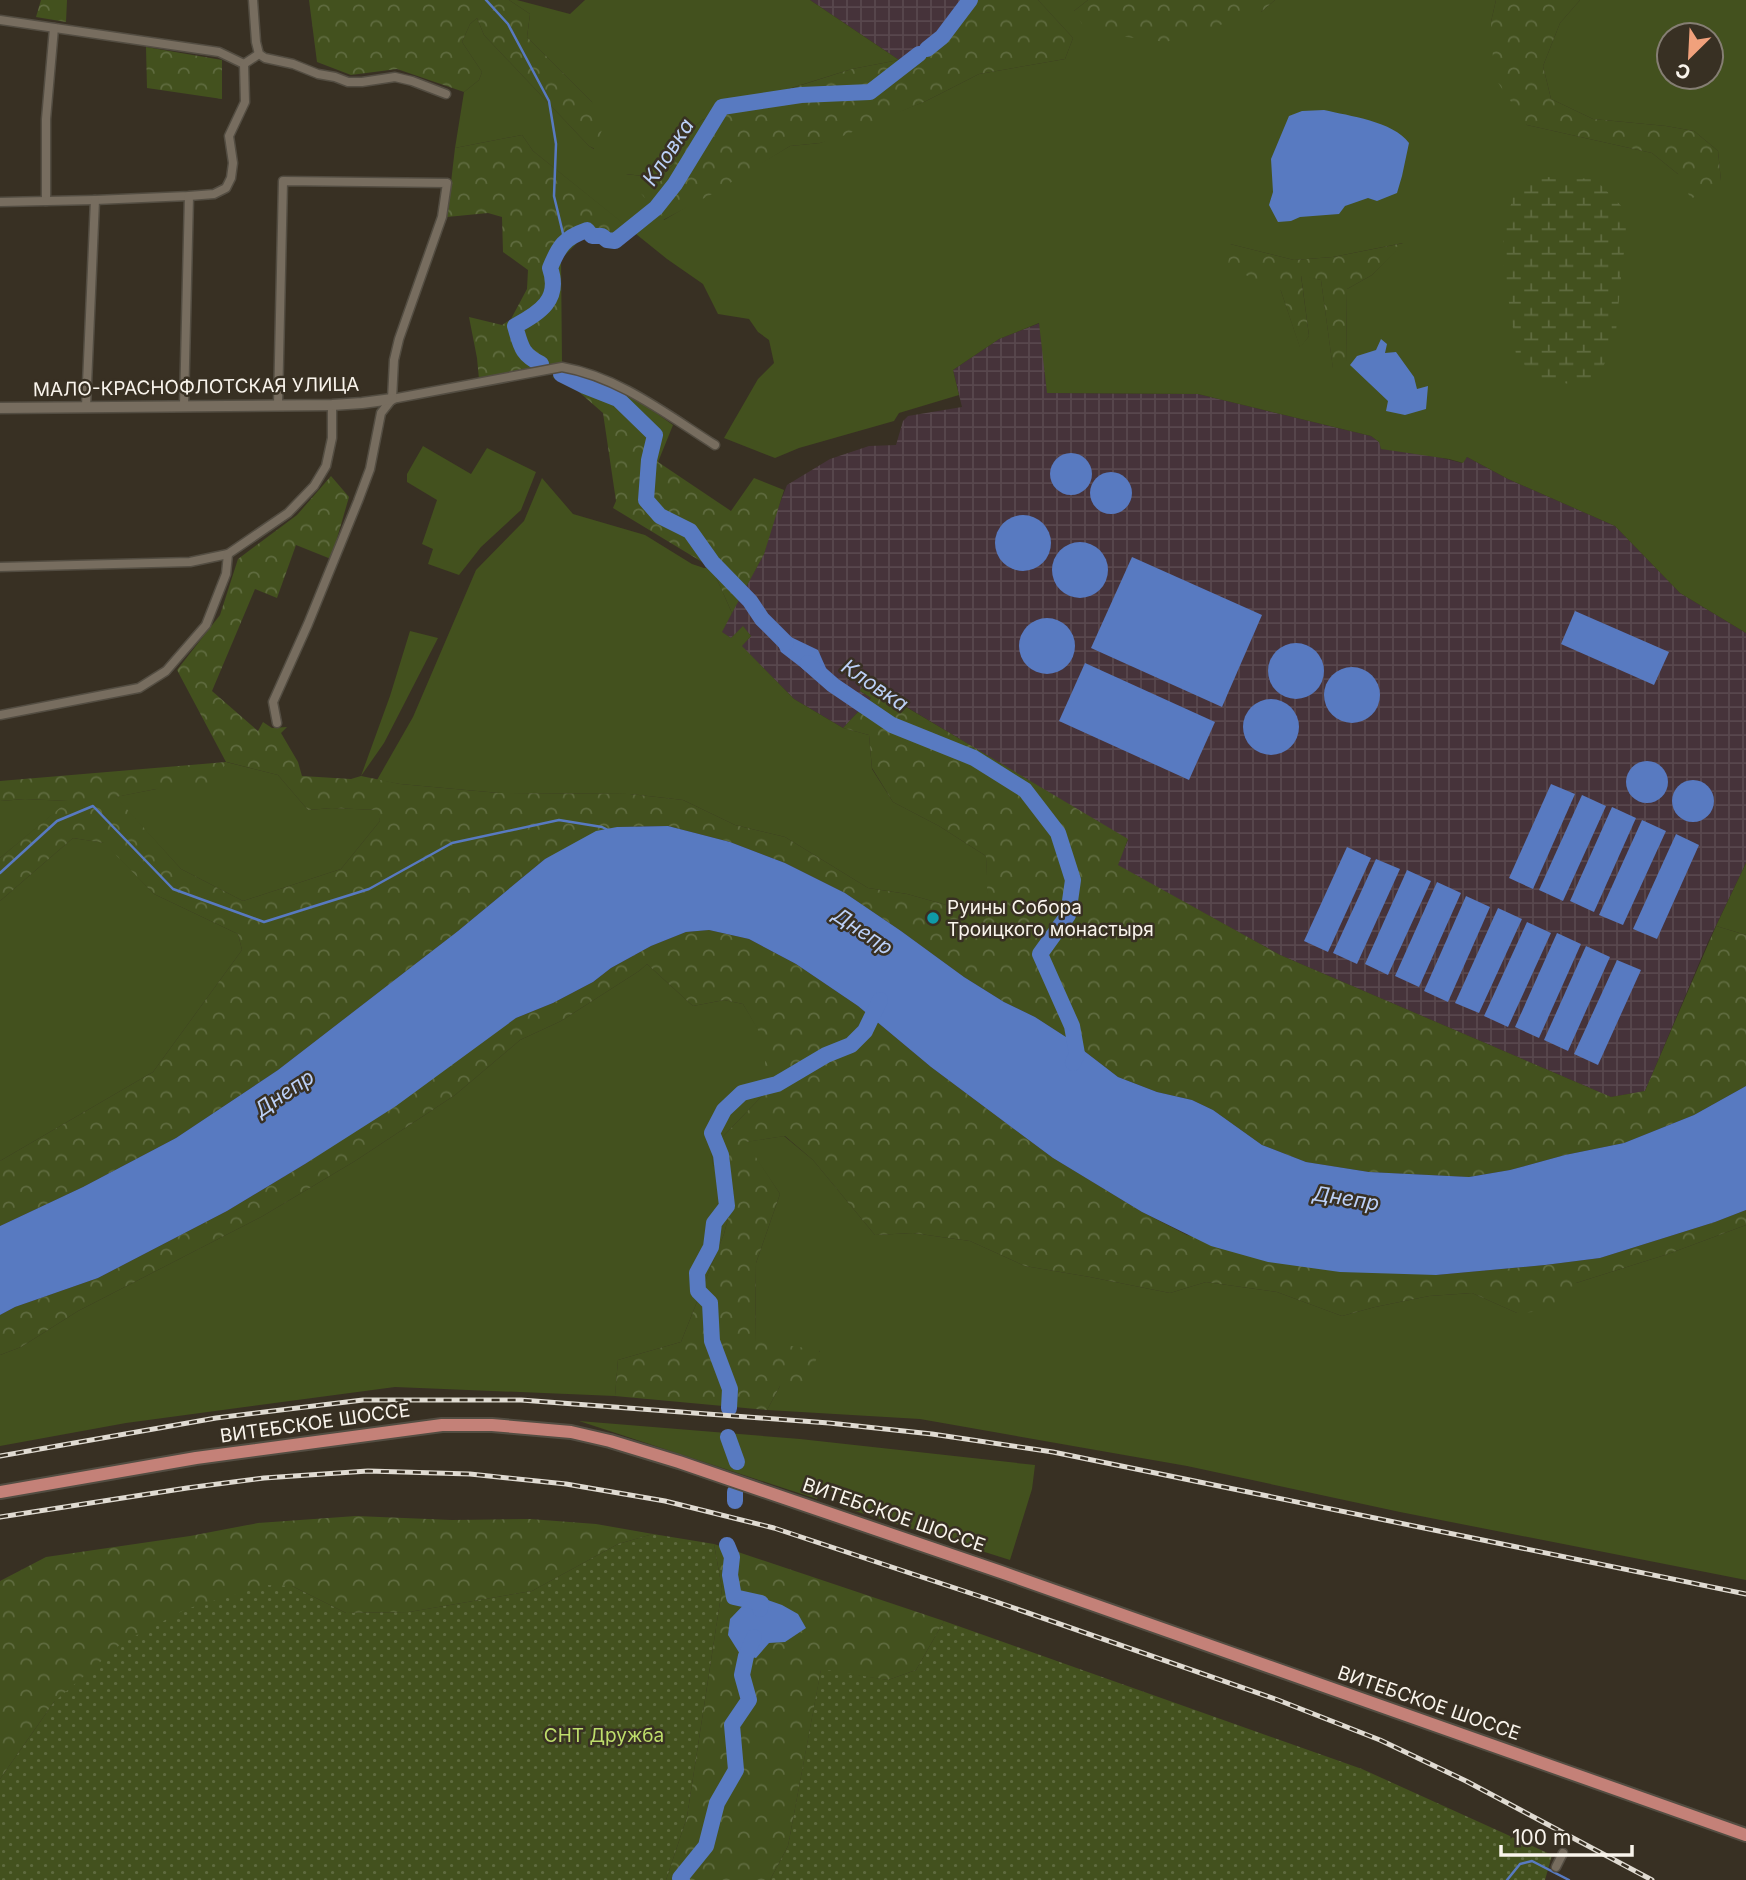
<svg xmlns="http://www.w3.org/2000/svg" width="1746" height="1880" viewBox="0 0 1746 1880" font-family="Inter,sans-serif">
<defs>
<pattern id="industrial-grid" width="8" height="8" patternUnits="userSpaceOnUse" patternTransform="scale(1.75)"><rect width="8" height="8" fill="#46333a"/><path d="M0 4h8M4 0v8" fill="none" stroke="#58474d"/></pattern>
<pattern id="forest-crowns" width="20" height="18" patternUnits="userSpaceOnUse" patternTransform="scale(1.75)"><rect width="20" height="18" fill="#43511e"/><path d="M2 6a3 3 0 1 1 6 0M12 15a3 3 0 1 1 6 0" fill="none" stroke="#5f6b3f"/></pattern>
<pattern id="wetland-marsh" width="20" height="14" patternUnits="userSpaceOnUse" patternTransform="scale(1.75)"><rect width="20" height="14" fill="#43511e"/><path d="M1 5h8M5 5V1M11 12h8M15 12V8" fill="none" stroke="#5f6b3f"/></pattern>
<pattern id="park-dots" width="8" height="8" patternUnits="userSpaceOnUse" patternTransform="scale(1.75)"><rect width="8" height="8" fill="#43511e"/><path d="M2 2h.1M6 6h.1" fill="none" stroke="#5f6b3f" stroke-width="1.8" stroke-linecap="round"/></pattern>
</defs>
<rect width="100%" height="100%" fill="#383023"/>
<g fill="url(#industrial-grid)">
<path d="M810,0h154l-30,47 -35,13z"/>
<path d="M1040,323l8,70 150,1 173,42 8,6 83,21 5,-6 41,22 107,47 65,67 66,40v230l-38,79 -63,149 -34,6 -331,-142 -163,-90 11,-25 -263,-158 -5,9 11,7 -28,30 -49,-29 -53,-53 10,-10 -8,-9 -12,11 -10,-6 43,-78 9,-33 14,-36 43,-26 39,-13 27,-1 7,-24 5,-5 54,-9 -9,-37 46,-31z"/>
</g>
<g fill="#43511e" fill-rule="evenodd">
<path d="M509,0h8l53,14 15,-14h225l89,60 -47,9 -64,20 -86,31 -17,15 -11,29 -14,14 -34,-4 38,46 126,-74 30,-3 106,-42 53,-27 86,-15 8,-21 -35,-38h50l-14,11 187,1 14,-12h221l-5,22 36,103 125,28 26,21 43,7 -3,-30 -24,-20 -28,-5 -73,-7 -42,-20 -8,-33 17,-43 20,-23h166v633l-66,-40 -65,-67 -107,-47 -41,-22 -4,6 -14,-4 -68,-10 -2,-7 -8,-6 -173,-42 -151,-1 -8,-70 -40,16 -46,31 6,25 -60,18 -5,8 -95,27 -24,10 -51,-20 34,-59 16,-16 -5,-23 -11,-8 -9,-13 -31,-5 -15,-30 -36,-25 -134,-108 -11,-16 -67,13 9,-56 15,-12 3,-8 -20,-30 8,-18 7,-6 7,17 105,111 5,3 -2,-47 -65,-65 3,-23zM1669,35h42v42h-42zM1403,243l-31,32 -25,14 -1,72 -13,7 -12,-88 -20,-5 8,61 -9,11 -19,-56 -51,-47 64,16 39,-3z"/>
<path d="M423,446l48,28 16,-26 49,24 -15,38 -40,37 -22,28 -31,-11 5,-15 -11,-5 15,-44 -30,-18v-8z"/>
<path d="M542,478l31,36 72,21 47,29 12,4h8l20,45 -10,19 9,6 12,-12 8,10 -9,10 52,53 49,29 26,7 3,34 21,33 46,24 47,30 3,58 -32,-6 -50,-14 -39,-6 -83,-51 -50,-12 -52,-25 -53,-6 -131,-1 -99,-9 -23,-4 36,-63 63,-147 48,-49z"/>
<path d="M410,631l28,7 -54,105 -23,33 29,-80z"/>
<path d="M226,762l52,13 30,35 24,-2 46,2 2,11 -39,48 -98,32 -62,-32 -66,-72 41,-8z"/>
<path d="M25,799l44,2 -69,57v-57z"/>
<path d="M73,838l32,5 49,51 84,40 4,16 -89,122 -153,89v-260z"/>
<path d="M1746,863v72l-30,-9z"/>
<path d="M647,964l46,42 31,-6 19,4 23,38 -1,51 -54,56 2,16 21,29 -10,40 -43,108 -63,18 -3,36 -220,-9 -269,36 -126,23v-91l21,-8 57,-36 183,-94 94,-56 100,-66 65,-55 41,-19 78,-50z"/>
<path d="M784,1136l29,24 62,75 38,-2 57,8 55,25 65,11 80,16 36,-11 71,10 65,24 33,-9 54,-11 43,-3 45,20 59,-30 92,-29 78,-29v355l-346,-68 -213,-46 -267,-47 -153,-9 13,-24 40,-35 -65,-9 1,-79 24,-69 -35,-52z"/>
<path d="M579,1421l221,18 235,26 -3,24 -22,71 -168,-53 4,-11 -23,-8 -6,11z"/>
</g>
<g fill="url(#forest-crowns)" fill-rule="evenodd">
<path d="M41,0h26l-1,22 -30,-5z"/>
<path d="M309,0h200l21,14 -3,23 65,65 11,25 -8,22 -6,-3 -105,-111 -7,-17 -7,6 -8,18 20,30 -3,8 -15,12 -67,-23 -46,6 -34,-13z"/>
<path d="M964,0h74l35,38 -8,21 -86,15 -53,27 -88,37 -18,5 -30,3 -78,48 -49,26 -38,-46 35,4 14,-14 11,-29 17,-15 87,-31 63,-20 47,-9 35,-13z"/>
<path d="M1088,0h187l-14,12 -95,30 -79,-10 -13,-21z"/>
<path d="M1496,0h84l-20,23 -17,43 8,33 42,20 73,7 28,5 24,20 3,30 -30,18 -13,-25 -26,-21 -125,-28 -33,-48 -3,-55z"/>
<path d="M146,47l76,13v39l-75,-11z"/>
<path d="M522,135l11,16 100,80 -18,13 -18,-2 -13,-6 -23,23 1,105 -83,15 -2,-21 -8,-41 33,8 9,-6 16,-30 1,-19 -25,-18 -1,-35 -14,-4 -41,4 8,-69z"/>
<path d="M1404,243l-32,32 -25,14 -1,73 -13,7 -12,-89 -20,-4 8,60 -9,12 -19,-57 -53,-24 2,-23 64,16 39,-3z"/>
<path d="M568,371l64,25 41,29 -15,37 73,49 23,-33 30,12 -20,64 -32,59 -20,-45 -99,-60 3,-7 -13,-88 -32,-28 -19,-8z"/>
<path d="M331,476l18,21 -18,62 -35,-14 -19,53 -22,-9 -43,102 46,40 5,-9 9,6 15,-1 -6,6 17,29 4,14 49,3 10,-3 39,8 99,9 131,1 53,6 52,25 50,12 83,51 39,6 50,14 31,6 -2,-58 -47,-30 -46,-24 -21,-34 -3,-33 -26,-7 28,-30 -11,-7 4,-9 264,157 -10,26 162,90 331,142 34,-6 71,-165 30,9v151l-52,29 -70,28 -59,12 -55,15 -41,7 -100,-5 -63,-10 -44,-17 -49,-35 -21,-10 -35,-8 -39,-15 -52,-40 -31,-20 -31,-15 -40,-25 -63,-46 -56,-38 -60,-30 -55,-21 -62,-16 -51,1 -72,32 -87,72 -180,139 -102,68 -93,49 -83,39v-65l153,-89 89,-122 -4,-16 -84,-40 -50,-51 -31,-5 -73,63v-43l68,-57 -43,-2 -25,2v-20l226,-19 -49,-92 43,-55 18,-56 59,-44zM227,762l51,13 30,35 24,-2 45,2 3,11 -39,48 -98,32 -62,-32 -65,-72 40,-8 55,-3z"/>
<path d="M709,930l40,9 47,25 62,42 73,61 122,91 89,54 45,23 249,40 109,-10 55,-7 115,-36 31,-12v15l-78,29 -92,29 -8,27 -51,3 -45,-20 -43,3 -54,11 -33,9 -65,-24 -71,-10 -36,11 -80,-16 -65,-11 -55,-25 -57,-8 -38,2 -62,-75 -28,-24 -39,6 34,52 -24,69 -1,78 65,9 -14,34 -26,2 -13,24 -152,-14 3,-36 63,-18 43,-108 10,-40 -21,-29 -2,-16 54,-56v-51l-22,-38 -19,-4 -31,6 -46,-42 -8,7 -78,50 -41,19 -65,55 -100,66 -94,56 -183,94 -57,36 -21,8v-40l15,-8 83,-29 129,-67 78,-47 211,-146 37,-15 40,-21 18,-14 40,-22 35,-14z"/>
<path d="M356,1516l96,4 78,-1 66,5 57,10 -35,10 -86,47 -123,21 -63,1 -54,-27 -238,116 -54,77v-198l46,-24 144,-21 68,-13z"/>
<path d="M714,1544l230,77 -28,49 -28,10 -67,-10 -33,176 -18,34h-104l21,-63 35,-228z"/>
</g>
<path fill="url(#wetland-marsh)" d="M1544,177l51,2 34,35 -7,53 -7,75 -16,33 -30,9 -33,-7 -20,-21c-2,-38 -14,-76 -13,-114 1,-16 7,-33 11,-49z"/>
<g fill="url(#park-dots)">
<path d="M653,1534l61,10 8,45 -35,228 -21,63h-666v-101l54,-77 68,-59 64,-34 81,-24 25,1 54,27 63,-1 123,-21 86,-47z"/>
<path d="M944,1621l418,148 190,86 -7,25h-775l18,-34 33,-177 67,11 28,-10z"/>
</g>
<g fill="#587ac1">
<path d="M1324,110c25,6 69,11 85,33l-7,33 -5,17 -20,8 -9,-3 -23,8 -6,8 -39,3 -9,4 -13,1 -9,-17 4,-13 -2,-33 18,-43 13,-5z"/>
<path d="M1381,339l6,5 -2,9 11,-1 18,25 3,12 11,-3 -2,23 -21,6 -19,-4 2,-10 -38,-36 7,-9 19,-6z"/>
<circle cx="1071" cy="474" r="21"/>
<circle cx="1111" cy="493" r="21"/>
<circle cx="1023" cy="543" r="28"/>
<circle cx="1080" cy="570" r="28"/>
<path d="M1132,557l130,58 -40,92 -131,-59z"/>
<path d="M1575,611l94,41 -15,33 -93,-41z"/>
<circle cx="1047" cy="646" r="28"/>
<path d="M770,627l48,23 11,25 -13,4 -35,-27z"/>
<circle cx="1296" cy="671" r="28"/>
<path d="M1085,663l130,59 -26,58 -130,-59z"/>
<circle cx="1352" cy="695" r="28"/>
<circle cx="1271" cy="727" r="28"/>
<circle cx="1647" cy="782" r="21"/>
<circle cx="1693" cy="801" r="21"/>
<path d="M1551,784l24,10 -42,95 -24,-11z"/>
<path d="M1582,795l24,11 -43,95 -24,-11z"/>
<path d="M1612,807l24,11 -42,94 -24,-11z"/>
<path d="M1642,820l24,11 -43,94 -24,-10z"/>
<path d="M668,826l62,16 55,21 60,30 56,38 63,46 40,25 31,15 31,20 52,40 39,15 35,8 21,10 49,35 44,17 63,10 100,5 41,-7 55,-15 59,-12 70,-28 52,-29v124l-31,12 -115,36 -55,7 -109,10 -96,-3 -72,-10 -57,-16 -69,-34 -89,-54 -122,-91 -73,-61 -62,-42 -47,-25 -40,-9 -23,2 -35,14 -40,22 -18,14 -40,21 -37,15 -120,88 -91,58 -78,47 -129,67 -83,29 -15,8v-89l83,-39 93,-49 102,-68 180,-139 87,-72 51,-28 21,-4z"/>
<path d="M1676,834l23,11 -42,94 -24,-10z"/>
<path d="M1347,847l24,11 -43,94 -24,-11z"/>
<path d="M1376,859l24,10 -43,95 -24,-11z"/>
<path d="M1407,870l24,11 -43,94 -23,-11z"/>
<path d="M1437,882l24,11 -42,94 -24,-11z"/>
<path d="M1466,896l24,11 -42,95 -24,-11z"/>
<path d="M1498,908l24,11 -43,94 -24,-10z"/>
<path d="M1527,922l24,11 -43,94 -24,-11z"/>
<path d="M1557,933l24,11 -42,94 -24,-11z"/>
<path d="M1586,946l24,11 -42,94 -24,-11z"/>
<path d="M1617,960l24,10 -43,95 -24,-11z"/>
<path d="M753,1595l29,10 16,9 8,14 -21,14 -16,1 -13,15 -16,-4 -12,-19 2,-16z"/>
</g>
<g fill="none" stroke-linecap="round" stroke-linejoin="round">
<g stroke="#587ac1" stroke-width="2.5">
<path d="M486,0l22,24 41,77 7,43 -2,52 11,46"/>
<path d="M0,873l57,-52 36,-15 80,83 91,33 105,-33 83,-46 107,-23 43,7 6,3"/>
<path d="M1507,1880l13,-16 12,-3 37,19"/>
</g>
<g stroke="#587ac1" stroke-width="16">
<path d="M927,49l15,-12 28,-37"/>
<path d="M541,364c-20,-10 -20,-18 -26,-38 25,-13 46,-27 35,-58 9,-22 14,-30 37,-38l5,6h10l5,4 8,1 41,-33 19,-24 47,-77 79,-12 69,-3 49,-38"/>
<path d="M561,374l24,12 33,13 37,36 -6,25 -3,40 14,16 30,15 22,31 38,39 12,18 24,24"/>
<path d="M808,663l25,22 59,40 82,33 51,32 33,43 15,47 -5,35 -28,39 32,72 5,28 -4,9"/>
<path d="M729,1408l1,-19 -18,-48 -2,-38 -12,-12 -1,-18 14,-26 3,-24 13,-17 -6,-51 -9,-22 12,-23 18,-17 35,-9 49,-29 25,-10 14,-14 15,-31"/>
<path d="M728,1437l9,25"/>
<path d="M735,1492v9"/>
<path d="M727,1545l5,12 -2,18 4,22 27,6 -1,6"/>
<path d="M682,1880l-2,-2 26,-32 11,-43 19,-33 -4,-45 17,-25 -7,-25 4,-19 8,-19"/>
</g>
<g stroke="#534d42" stroke-width="11">
<g id="minor">
<path d="M253,0l3,42 3,12 6,4 28,6 25,10 17,3 13,5h14l33,-5 17,4 34,13"/>
<path d="M0,20l219,32 25,12"/>
<path d="M46,201v-82l8,-91"/>
<path d="M0,202l95,-2 94,-4 25,-2 12,-6 5,-10 2,-15 -4,-27 16,-34 -1,-38 15,-10"/>
<path d="M392,399l170,-32c57,10 104,47 153,78"/>
<path d="M184,405l5,-209"/>
<path d="M86,407l9,-207"/>
<path d="M0,567l190,-5 38,-8 60,-41 26,-27 12,-20 6,-28v-33"/>
<path d="M0,715l139,-27 27,-17 40,-46 20,-51 2,-20"/>
<path d="M277,723l-4,-21 35,-78 50,-123 12,-32 11,-56 11,-14 2,-39 5,-21 43,-122 5,-34 -164,-2 -5,223"/>
<path d="M1556,1867l7,-14"/>
</g>
</g>
<g stroke="#534d42" stroke-width="13">
<path id="tertiary" d="M0,408l332,-3 30,-2 30,-4"/>
</g>
<g stroke="#534d42" stroke-width="16">
<path id="primary" d="M0,1492l196,-34 246,-33h50l79,7 39,9 69,21 322,110 745,263"/>
</g>
<use href="#minor" stroke="#776d5f" stroke-width="8"/>
<use href="#tertiary" stroke="#776d5f" stroke-width="10"/>
<use href="#primary" stroke="#c48178" stroke-width="12"/>
<g stroke="#e0dbd2" stroke-width="5">
<g id="rail">
<path d="M0,1456l216,-38 147,-18h158l308,23 103,11 121,18 693,142"/>
<path d="M0,1517l187,-29 77,-10 104,-7 102,3 96,10 99,17 109,27 214,71 290,101 102,40 86,41 186,99"/>
</g>
</g>
<use href="#rail" stroke="#383023" stroke-width="2.5" stroke-dasharray="8" stroke-linecap="butt"/>
</g>
<circle fill="#0f9aa8" stroke="#383023" stroke-width="2.5" cx="933" cy="918" r="7"/>
<g text-anchor="middle" dominant-baseline="central" stroke-width="5" stroke-linejoin="round" paint-order="stroke">
<g font-size="19" fill="#f9f4ec" stroke="#383023">
<text transform="translate(196 387) rotate(-1)">МАЛО-КРАСНОФЛОТСКАЯ УЛИЦА</text>
<text transform="translate(315 1423) rotate(-8)">ВИТЕБСКОЕ ШОССЕ</text>
<text transform="translate(894 1515) rotate(19)">ВИТЕБСКОЕ ШОССЕ</text>
<text transform="translate(1429 1703) rotate(19)">ВИТЕБСКОЕ ШОССЕ</text>
</g>
<g font-size="19" fill="#f9f4ec" stroke="#383023" text-anchor="start">
<text x="947" y="907">Руины Собора<tspan x="947" dy="22">Троицкого монастыря</tspan></text>
</g>
<g font-size="19" fill="#bedd6b" stroke="#383023">
<text x="604" y="1735">СНТ Дружба</text>
</g>
<g font-size="21" font-style="italic" fill="#bcd0f7" stroke="#383023">
<text transform="translate(668 152) rotate(-57)">Кловка</text>
<text transform="translate(875 685) rotate(34)">Кловка</text>
<text transform="translate(863 931) rotate(34)">Днепр</text>
<text transform="translate(284 1093) rotate(-34)">Днепр</text>
<text transform="translate(1346 1198) rotate(9)">Днепр</text>
</g>
</g>
<g transform="translate(1690 56) rotate(204)"><circle r="33" fill="#383023" stroke="#857e73" stroke-width="2"/>
<path d="M0-5L12 26L0 18L-12 26Z" fill="#f1a17c"/>
<text y="-10" font-size="19" font-weight="bold" text-anchor="middle" fill="#f9f4ec">С</text>
</g>
<path d="M1501 1845v10h131v-10" fill="none" stroke="#f9f4ec" stroke-width="3.5"/>
<text x="1512" y="1845" font-size="21" fill="#f9f4ec" stroke="#383023" stroke-width="5" paint-order="stroke">100 m</text>
</svg>
